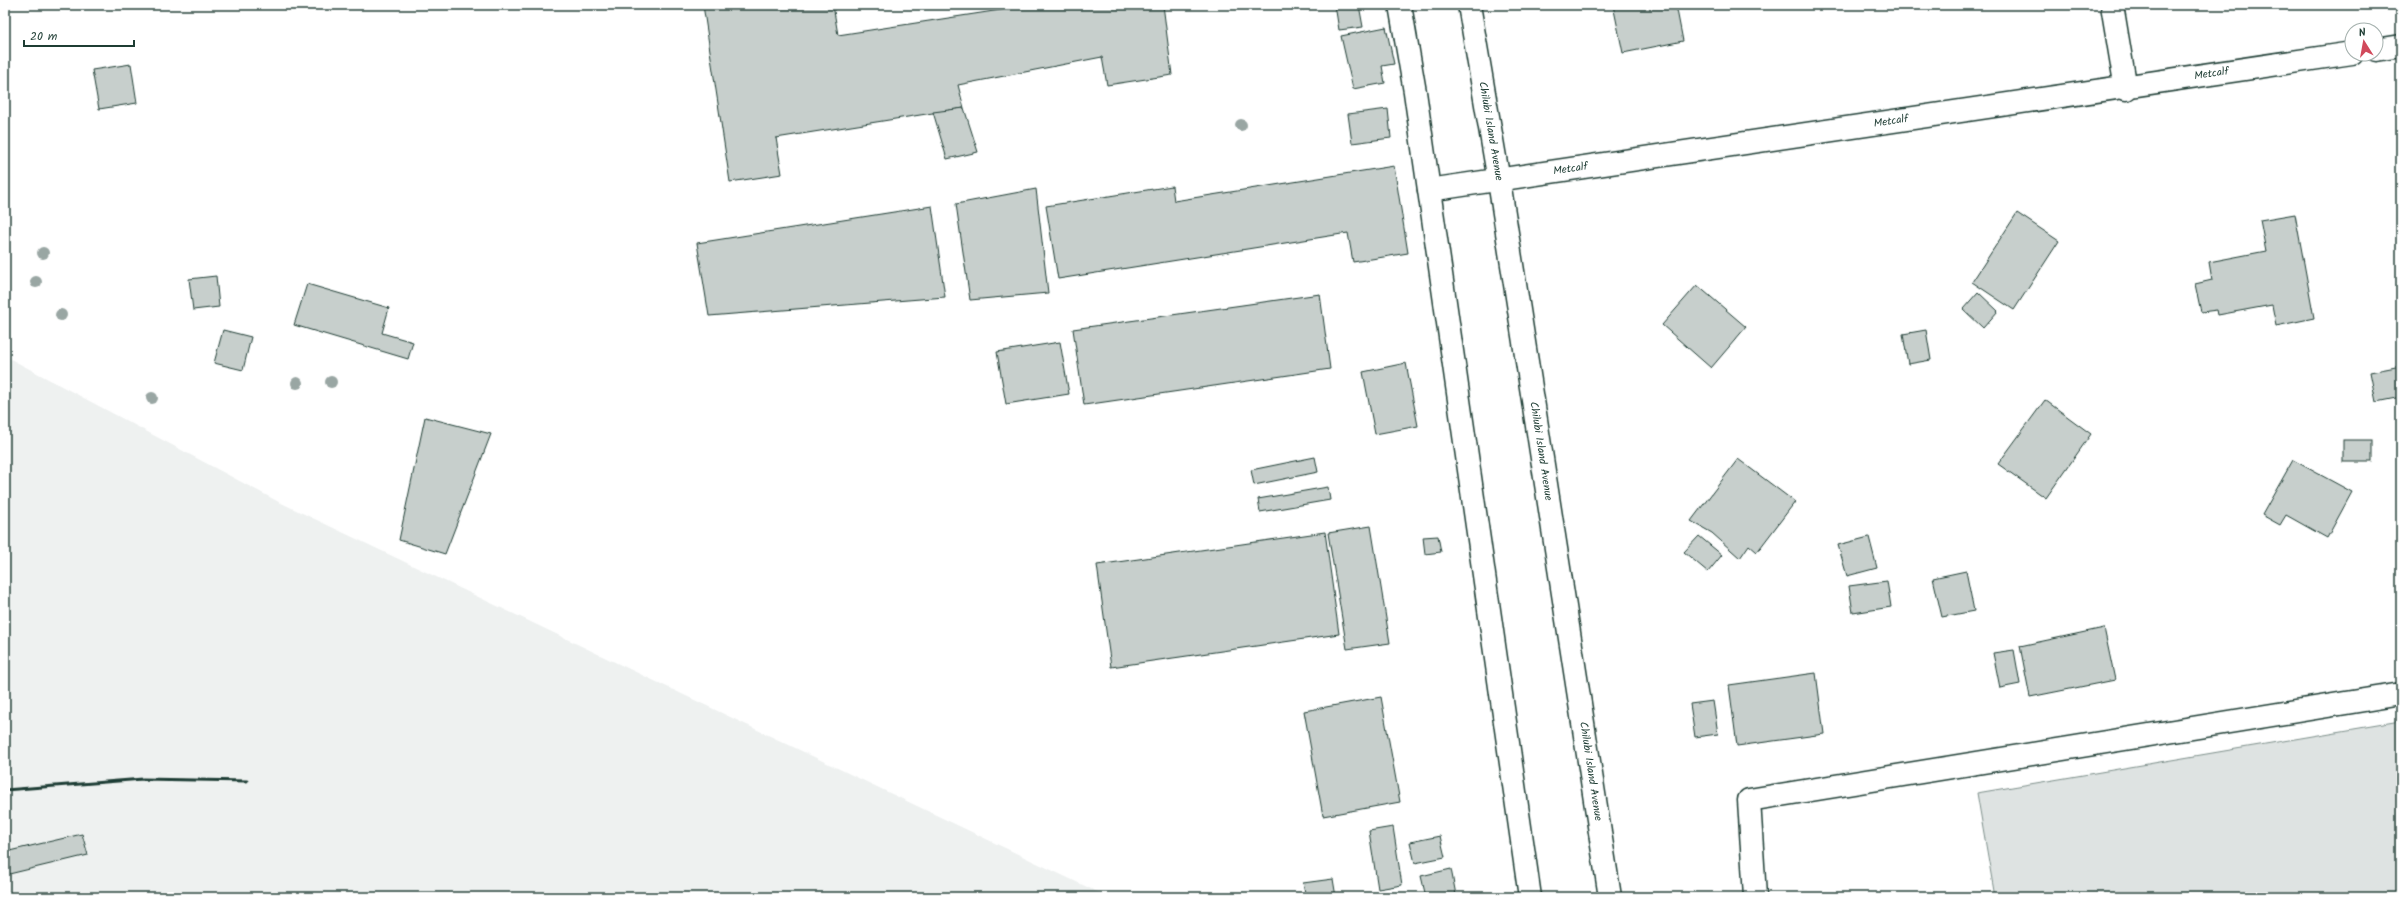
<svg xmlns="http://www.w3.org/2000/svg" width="2406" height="902" viewBox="0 0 2406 902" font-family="Kalam,sans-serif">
<rect width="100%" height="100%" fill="#fff"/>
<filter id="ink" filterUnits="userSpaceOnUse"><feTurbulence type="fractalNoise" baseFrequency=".025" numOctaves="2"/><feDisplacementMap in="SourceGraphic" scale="8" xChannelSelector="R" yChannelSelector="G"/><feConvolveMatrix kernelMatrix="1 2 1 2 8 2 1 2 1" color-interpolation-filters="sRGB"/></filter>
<g filter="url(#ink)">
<path fill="#eef1f0" d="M5,356l272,145 831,396h-1103z"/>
<path fill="#dee3e2" stroke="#7e908b" d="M2401,721v176h-406l-18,-104z"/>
<g fill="#c7cfcc" stroke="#1f3d34">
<path d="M703,5h130l5,30 195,-30h130l9,70 -65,10 -5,-28 -144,28 6,23 -188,30 6,36 -52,8z"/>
<path d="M1335,5h24l4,22 -24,3z"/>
<path d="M1613,5h63l7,36 -60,12z"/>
<path d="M1386,27l8,37 -12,2 3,17 -32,6 -12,-53z"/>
<path d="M131,64l6,39 -38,6 -7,-39z"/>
<path d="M964,108l14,44 -31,7 -14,-47z"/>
<path d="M1388,109l3,29 -39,5 -4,-29z"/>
<path d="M1394,166l14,87 -55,9 -5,-29 -290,46 -12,-73 126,-20 2,15z"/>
<path d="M1036,189l12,104 -78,7 -14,-96z"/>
<path d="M932,206l13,91 -236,19 -12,-73z"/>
<path d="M2017,213l42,28 -45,69 -42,-28z"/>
<path d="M2295,214l19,104 -38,8 -4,-21 -54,10 -1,-5 -16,2 -6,-28 17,-4 -3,-18 57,-11 -6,-31z"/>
<path d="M216,276l3,31 -26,3 -4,-31z"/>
<path d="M307,284l82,24 -7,25 31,9 -5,17 -114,-34z"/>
<path d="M1697,285l49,42 -35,41 -49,-43z"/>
<path d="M1978,292l20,19 -15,17 -20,-19z"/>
<path d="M1320,294l10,75 -246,36 -11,-76z"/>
<path d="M223,330l28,7 -8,33 -29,-7z"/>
<path d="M1926,330l5,30 -23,4 -5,-30z"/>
<path d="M1060,342l9,52 -63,10 -9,-52z"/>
<path d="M1406,363l12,63 -43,8 -12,-62z"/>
<path d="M2401,366v31l-25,5 -6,-30z"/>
<path d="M2045,400l46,34 -45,64 -48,-34z"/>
<path d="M425,417l66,17 -46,120 -46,-14z"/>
<rect x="2343" y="440" width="29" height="22"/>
<path d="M1315,457l3,15 -64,13 -3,-15z"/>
<path d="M1738,459l57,43 -38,50 -8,-7 -9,13 -28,-25 -21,-12z"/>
<path d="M2293,460l59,32 -25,46 -41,-23 -6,10 -18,-10z"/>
<path d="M1328,487l2,13 -70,12 -2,-13z"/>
<path d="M1371,526l19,117 -43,6 -19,-116z"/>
<path d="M1325,532l14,102 -228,33 -14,-102z"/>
<path d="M1438,536l3,16 -16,2 -2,-17z"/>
<path d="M1699,536l23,19 -14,17 -24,-20z"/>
<path d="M1869,537l8,31 -30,8 -9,-31z"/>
<path d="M1966,571l8,40 -32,6 -9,-39z"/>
<path d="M1887,581l4,26 -38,6 -4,-27z"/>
<path d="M2104,628l11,52 -85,17 -10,-51z"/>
<path d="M2014,650l6,34 -20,4 -7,-35z"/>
<path d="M1816,673l8,61 -87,12 -8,-61z"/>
<path d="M1381,697l19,105 -77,14 -19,-105z"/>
<path d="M1713,701l5,33 -23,3 -5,-33z"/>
<path d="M5,826h2l3,23h-5z"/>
<path d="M1393,827l9,58 -24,4 -9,-58z"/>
<path d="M82,834l6,21 -83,20v-23z"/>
<path d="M1440,836l5,21 -30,6 -5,-21z"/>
<path d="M1451,869l5,26 -30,2 -5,-21z"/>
<path d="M1333,879l3,18h-30l-3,-14z"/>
</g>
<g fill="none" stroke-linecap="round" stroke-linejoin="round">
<g stroke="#1f3d34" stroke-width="25">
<g id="minor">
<path d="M1400,5l15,87 115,805"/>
<path id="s1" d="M1469,5l30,176 111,716"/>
<path d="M2112,5l14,84"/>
<path d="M2376,50l25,-4"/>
<path id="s2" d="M1429,190l923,-137"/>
<path d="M1755,897l-6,-97 652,-106"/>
</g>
</g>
<use href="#minor" stroke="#fff" stroke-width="22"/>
<path stroke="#1f3d34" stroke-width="3" d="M5,790l138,-11 104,2"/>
</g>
<g fill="#99a6a3">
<circle cx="1241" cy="125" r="6"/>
<circle cx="43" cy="253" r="6"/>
<circle cx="36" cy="282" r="6"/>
<circle cx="61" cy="315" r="6"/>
<circle cx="331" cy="382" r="6"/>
<circle cx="297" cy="383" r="6"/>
<circle cx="152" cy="398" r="6"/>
</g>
</g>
<g text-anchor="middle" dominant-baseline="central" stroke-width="3" stroke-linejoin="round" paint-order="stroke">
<g font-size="11" fill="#1f3d34" stroke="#fff">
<text stroke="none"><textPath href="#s2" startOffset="791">Metcalf</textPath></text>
<text stroke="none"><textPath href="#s2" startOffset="467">Metcalf</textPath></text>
<text stroke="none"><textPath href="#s1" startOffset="128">Chilubi Island Avenue</textPath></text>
<text stroke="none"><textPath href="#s2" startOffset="143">Metcalf</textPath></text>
<text stroke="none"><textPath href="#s1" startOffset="452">Chilubi Island Avenue</textPath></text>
<text stroke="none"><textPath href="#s1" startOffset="776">Chilubi Island Avenue</textPath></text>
</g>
</g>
<rect width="2406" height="902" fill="none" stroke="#fff" stroke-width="20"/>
<rect x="10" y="10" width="2386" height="882" fill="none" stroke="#1f3d34" stroke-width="1.5" filter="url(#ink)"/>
<g transform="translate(2364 42) rotate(349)"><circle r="19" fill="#ffffff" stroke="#a5b1ae"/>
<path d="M0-3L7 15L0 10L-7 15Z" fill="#d1495b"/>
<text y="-6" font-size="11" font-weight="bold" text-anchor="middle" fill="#1f3d34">N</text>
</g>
<path d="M24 40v6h110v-6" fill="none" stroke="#1f3d34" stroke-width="2"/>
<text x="30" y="40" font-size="12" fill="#1f3d34" stroke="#ffffff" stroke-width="3" paint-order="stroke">20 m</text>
</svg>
